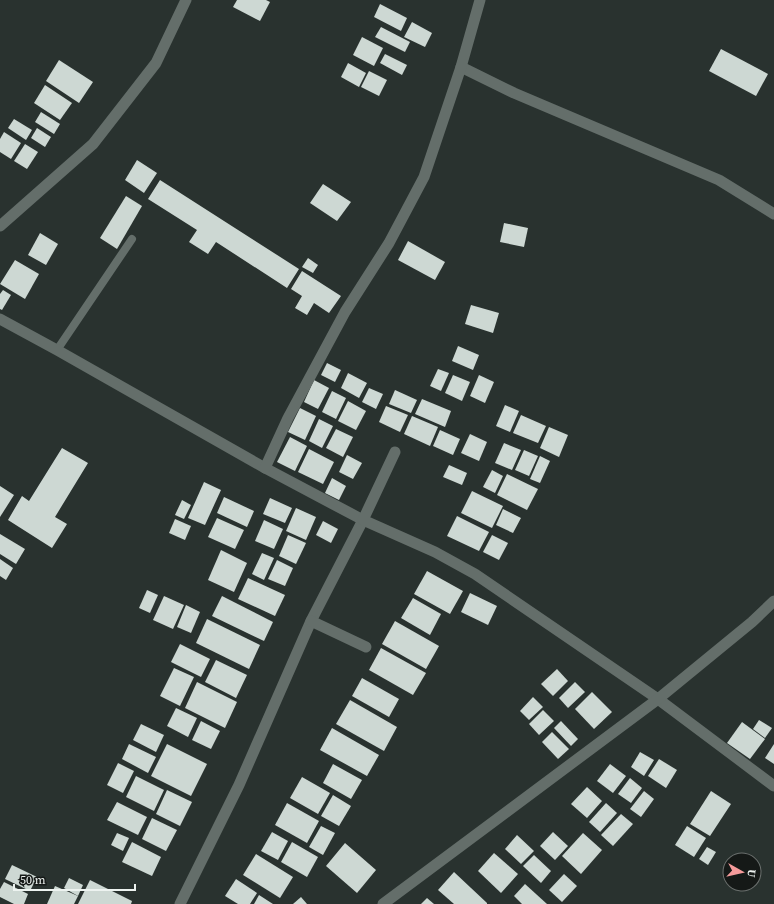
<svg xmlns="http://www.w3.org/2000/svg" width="774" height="904" viewBox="0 0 774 904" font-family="'Source Serif 4',serif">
<rect width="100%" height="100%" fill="#29322f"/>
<g fill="#cdd8d3">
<path d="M237,0h29l4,2 -10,19 -27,-14z"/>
<path d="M380,4l27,14 -6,13 -27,-14z"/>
<path d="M412,22l20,11 -7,14 -21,-10z"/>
<path d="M381,27l29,15 -5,10 -30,-15z"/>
<path d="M362,37l21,11 -9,18 -21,-11z"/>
<path d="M721,49l47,25 -12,22 -47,-25z"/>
<path d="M385,54l22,11 -5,10 -22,-12z"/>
<path d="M59,60l34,22 -14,21 -33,-22z"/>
<path d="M348,63l18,10 -7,14 -18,-10z"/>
<path d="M369,71l18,9 -8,16 -18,-9z"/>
<path d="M45,85l27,18 -12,17 -26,-17z"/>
<path d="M41,112l19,12 -6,10 -19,-12z"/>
<path d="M14,119l18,11 -6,10 -18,-12z"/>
<path d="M37,128l14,9 -6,10 -14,-9z"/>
<path d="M4,132l17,11 -10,16 -11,-7v-13z"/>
<path d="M25,144l13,8 -11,17 -13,-8z"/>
<path d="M137,160l20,13 -13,20 -19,-13z"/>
<path d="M160,180l139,89 -12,19 -71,-46 -8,12 -19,-12 8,-12 -49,-31z"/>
<path d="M323,184l28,18 -14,19 -27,-18z"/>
<path d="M126,196l16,10 -25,43 -17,-11z"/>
<path d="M504,223l24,5 -4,19 -24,-5z"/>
<path d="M40,233l18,11 -12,21 -18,-10z"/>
<path d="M408,241l37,21 -10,18 -37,-20z"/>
<path d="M308,258l10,7 -5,8 -11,-6z"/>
<path d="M15,260l24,14 -14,25 -25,-15z"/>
<path d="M302,271l39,25 -12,17 -15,-10 -7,12 -12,-7 7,-12 -11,-7z"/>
<path d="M3,290l8,5 -9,15 -2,-1v-15z"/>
<path d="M471,305l28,8 -6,20 -28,-9z"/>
<path d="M458,346l21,9 -6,15 -21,-9z"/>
<path d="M327,363l14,7 -6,12 -14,-7z"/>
<path d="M438,369l11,4 -8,18 -11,-5z"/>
<path d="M348,373l19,10 -8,15 -18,-10z"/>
<path d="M453,375l17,7 -8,19 -17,-8z"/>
<path d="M479,375l15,7 -9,21 -15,-7z"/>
<path d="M314,380l15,8 -11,21 -14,-7z"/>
<path d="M369,388l14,6 -7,15 -14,-7z"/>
<path d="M395,390l22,10 -6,13 -22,-9z"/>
<path d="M332,391l14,7 -10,21 -14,-7z"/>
<path d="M422,399l29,12 -6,16 -30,-13z"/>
<path d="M348,401l18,10 -10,19 -18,-9z"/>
<path d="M505,405l14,6 -9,21 -14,-6z"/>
<path d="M386,406l22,9 -8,17 -21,-10z"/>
<path d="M300,408l16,8 -11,24 -17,-8z"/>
<path d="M521,415l25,11 -8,17 -25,-10z"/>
<path d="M412,416l26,11 -8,19 -26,-12z"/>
<path d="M319,419l14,7 -11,22 -13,-7z"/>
<path d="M549,427l19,8 -9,22 -19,-9z"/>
<path d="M336,429l17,8 -10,20 -17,-9z"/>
<path d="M440,430l20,9 -7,16 -20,-9z"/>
<path d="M470,434l17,8 -8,19 -18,-8z"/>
<path d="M290,437l17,9 -12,25 -18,-9z"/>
<path d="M504,443l17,7 -9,20 -17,-7z"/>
<path d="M62,448l26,15 -33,54 12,7 -15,24 -44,-28 14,-24 7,5z"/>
<path d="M309,449l25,13 -11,22 -25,-12z"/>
<path d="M524,450l14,6 -9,20 -14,-6z"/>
<path d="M347,455l15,8 -9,16 -14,-7z"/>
<path d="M540,456l10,5 -10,22 -10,-4z"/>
<path d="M449,465l18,8 -5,12 -19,-8z"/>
<path d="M492,470l11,6 -8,17 -12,-6z"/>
<path d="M507,474l31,15 -11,21 -30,-15z"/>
<path d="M332,478l14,8 -7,14 -14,-7z"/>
<path d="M204,482l17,8 -16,35 -17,-7z"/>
<path d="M0,486l14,9 -14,22z"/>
<path d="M472,491l31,15 -11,22 -31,-15z"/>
<path d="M224,497l30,14 -7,16 -30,-14z"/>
<path d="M270,498l22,10 -7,15 -22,-9z"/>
<path d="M182,500l9,5 -7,14 -9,-4z"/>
<path d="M296,508l20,9 -10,23 -20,-9z"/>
<path d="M503,509l18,9 -8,15 -17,-8z"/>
<path d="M457,516l32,16 -10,19 -32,-15z"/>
<path d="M217,518l27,12 -9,19 -27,-12z"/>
<path d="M175,519l16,7 -6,14 -16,-7z"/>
<path d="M264,520l19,9 -9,20 -19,-8z"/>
<path d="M323,521l15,8 -7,14 -15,-8z"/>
<path d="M0,534l25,15 -9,15 -16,-10z"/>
<path d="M288,535l18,8 -10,21 -17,-8z"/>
<path d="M492,535l16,8 -9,17 -16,-8z"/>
<path d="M221,550l26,13 -13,29 -26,-12z"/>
<path d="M262,553l12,5 -10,22 -12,-6z"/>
<path d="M0,559l13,9 -7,12 -6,-4z"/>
<path d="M277,560l16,8 -8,18 -17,-7z"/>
<path d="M427,571l36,20 -13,23 -36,-20z"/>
<path d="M248,578l37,17 -10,21 -37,-17z"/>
<path d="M147,590l11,5 -8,18 -11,-5z"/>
<path d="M470,593l27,13 -9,19 -27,-13z"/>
<path d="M164,596l20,9 -11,24 -20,-9z"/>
<path d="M222,596l51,26 -9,19 -52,-25z"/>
<path d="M413,598l28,16 -11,21 -29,-17z"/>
<path d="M186,605l14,7 -9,21 -14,-6z"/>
<path d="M207,619l53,26 -11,24 -53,-26z"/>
<path d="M395,621l44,25 -13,23 -44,-25z"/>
<path d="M180,644l30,15 -9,18 -30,-15z"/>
<path d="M381,648l45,25 -13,22 -44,-25z"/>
<path d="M216,660l31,15 -11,23 -31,-16z"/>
<path d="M174,668l20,9 -14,29 -20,-10z"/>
<path d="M557,669l11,12 -15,15 -12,-12z"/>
<path d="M362,678l37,21 -10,18 -37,-21z"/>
<path d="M197,682l40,20 -12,26 -40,-20z"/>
<path d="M575,682l10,10 -17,16 -9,-10z"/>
<path d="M592,692l20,20 -18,17 -19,-20z"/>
<path d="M533,697l10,10 -14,13 -9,-9z"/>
<path d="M350,700l47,27 -13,24 -48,-27z"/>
<path d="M176,708l21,10 -9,19 -21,-11z"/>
<path d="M543,710l11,11 -15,14 -10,-11z"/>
<path d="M759,720l13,8 -7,10 -12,-9z"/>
<path d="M201,721l19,10 -9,18 -19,-9z"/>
<path d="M561,721l17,18 -7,7 -17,-18z"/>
<path d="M742,722l23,17 -15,20 -23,-16z"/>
<path d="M141,724l23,11 -8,17 -23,-12z"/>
<path d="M332,728l47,27 -12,21 -47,-26z"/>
<path d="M552,732l17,17 -11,10 -16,-17z"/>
<path d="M129,744l27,13 -8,16 -26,-14z"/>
<path d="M167,744l40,20 -16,32 -40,-20z"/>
<path d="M774,744v20l-9,-6z"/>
<path d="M640,752l14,8 -10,16 -13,-9z"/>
<path d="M659,759l18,11 -11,18 -18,-12z"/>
<path d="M118,763l16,8 -11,22 -16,-8z"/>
<path d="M333,764l29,16 -11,19 -28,-16z"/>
<path d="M610,764l16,12 -13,17 -16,-12z"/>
<path d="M136,776l28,14 -10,21 -28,-14z"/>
<path d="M302,777l28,16 -12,21 -28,-16z"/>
<path d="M630,778l12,10 -11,15 -13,-9z"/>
<path d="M587,787l15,14 -15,17 -16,-14z"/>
<path d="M167,790l25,12 -12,24 -24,-12z"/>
<path d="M644,791l10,8 -13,18 -11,-8z"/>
<path d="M711,791l20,13 -21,32 -20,-12z"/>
<path d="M333,795l18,11 -12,20 -18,-10z"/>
<path d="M117,802l30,15 -9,18 -31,-15z"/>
<path d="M287,803l32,18 -12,22 -32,-18z"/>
<path d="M606,803l11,10 -17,19 -11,-10z"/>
<path d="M621,814l12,10 -20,22 -12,-11z"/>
<path d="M152,818l25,12 -11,21 -24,-12z"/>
<path d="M321,826l14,7 -12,22 -14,-8z"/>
<path d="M687,826l19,12 -12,19 -19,-12z"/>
<path d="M272,832l16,9 -10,19 -17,-9z"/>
<path d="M553,832l15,14 -13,14 -15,-14z"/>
<path d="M117,833l12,5 -6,13 -12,-6z"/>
<path d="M583,833l19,17 -21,24 -19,-18z"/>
<path d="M517,835l17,16 -13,13 -16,-15z"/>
<path d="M132,842l29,15 -9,19 -30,-14z"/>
<path d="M292,842l26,15 -11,20 -26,-15z"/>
<path d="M345,843l31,27 -19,23 -31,-27z"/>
<path d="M707,847l9,5 -8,13 -9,-6z"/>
<path d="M494,853l24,21 -17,19 -23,-22z"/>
<path d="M256,854l37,23 -13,21 -37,-23z"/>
<path d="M534,855l17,16 -10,12 -18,-17z"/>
<path d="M12,865l25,12 -7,14 -25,-12z"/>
<path d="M454,872l33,31v1h-33l-16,-14z"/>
<path d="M564,874l13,12 -15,16 -13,-12z"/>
<path d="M69,878l14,7 -5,11 -14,-8z"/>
<path d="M236,879l21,14 -7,11h-12l-13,-8z"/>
<path d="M90,880l42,21 -1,3h-53z"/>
<path d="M4,882l24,12 -4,10h-10l-14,-7v-8z"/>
<path d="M525,884l22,20h-25l-8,-8z"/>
<path d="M55,886l23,10 -4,8h-27z"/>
<path d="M259,895l14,9h-19z"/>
<path d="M301,897l6,7h-14z"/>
<path d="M427,898l7,6h-13z"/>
</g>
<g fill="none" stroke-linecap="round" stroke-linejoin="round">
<path stroke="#646e6a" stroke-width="8" d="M57,350l75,-111"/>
<g stroke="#646e6a" stroke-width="11">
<path d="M461,67l53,26 205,87 55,34"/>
<path d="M0,226l93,-82 63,-81 30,-63"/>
<path d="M0,319l57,31 208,118 98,52 -52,101 -72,164 -59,119"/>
<path d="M395,452l-32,68 72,32 40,22 183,125 116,87"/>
<path d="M265,468l23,-50 57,-106 44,-69 35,-66 37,-110 19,-67"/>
<path d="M311,621l55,26"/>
<path d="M383,904l275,-205 94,-77 22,-21"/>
</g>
</g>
<g transform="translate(742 872) rotate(98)"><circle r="19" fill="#151917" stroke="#6b706e"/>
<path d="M0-3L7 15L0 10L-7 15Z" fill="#f59b9b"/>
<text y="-6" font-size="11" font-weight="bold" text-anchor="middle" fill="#edf3f0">U</text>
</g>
<path d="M14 884v6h121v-6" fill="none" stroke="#edf3f0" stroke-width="2"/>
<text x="20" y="884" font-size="12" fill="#edf3f0" stroke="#151917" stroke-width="3" paint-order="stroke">50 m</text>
</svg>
